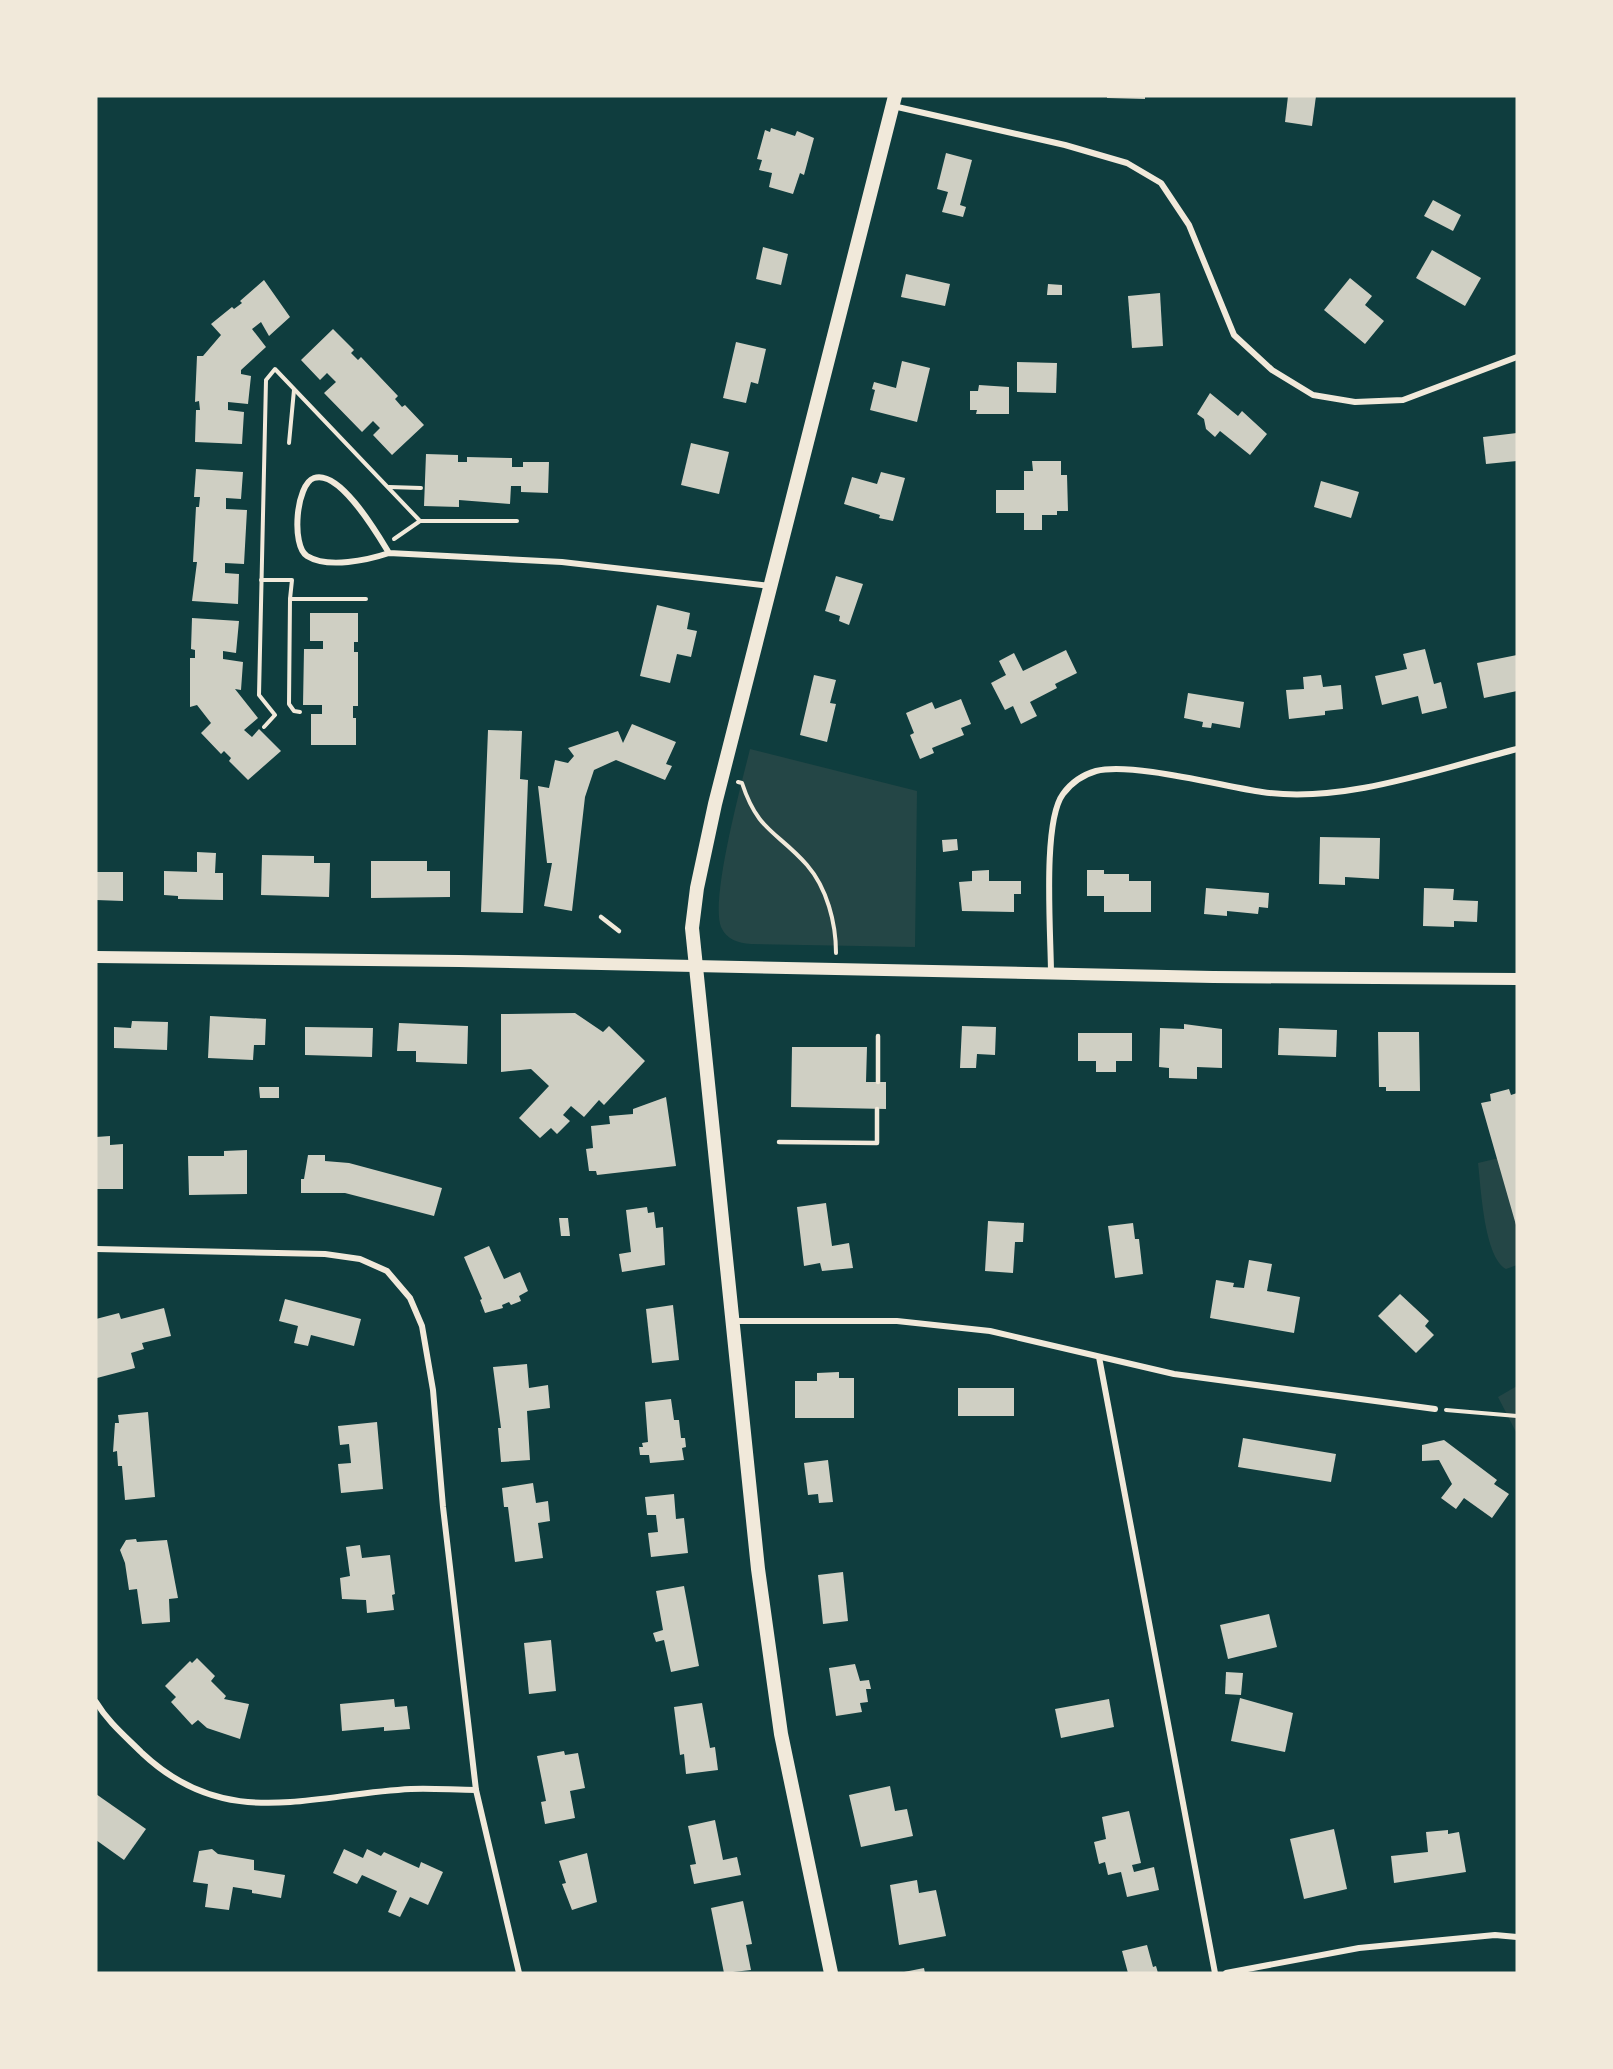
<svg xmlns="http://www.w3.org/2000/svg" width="1613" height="2069" viewBox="0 0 1613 2069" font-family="'Work Sans',sans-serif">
<rect width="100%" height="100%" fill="#0f3d3e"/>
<g fill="#244646">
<path d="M750,749l167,42 -2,156 -164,-3c-13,-1 -24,-4 -30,-17 -11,-28 21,-145 29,-178z"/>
<path d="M1499,1158l18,70v37l-11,4c-22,-12 -25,-81 -28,-106z"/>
<path d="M1517,1386v48l-19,-37z"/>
</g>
<g fill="#cfcfc3">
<path d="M1107,96h38v3l-38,-1z"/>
<path d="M1288,96h28l-4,30 -27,-4z"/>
<path d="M771,128l24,8 2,-5 17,7 -10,37 -4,-2 -7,21 -24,-7 3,-14 -13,-3 3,-10 -5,-1 8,-29 5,2z"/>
<path d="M946,153l26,7 -12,45 6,2 -3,10 -21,-5 6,-20 -11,-3z"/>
<path d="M1433,200l28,15 -8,16 -29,-15z"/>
<path d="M763,247l25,7 -7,31 -25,-6z"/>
<path d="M1432,250l49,28 -16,28 -49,-28z"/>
<path d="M906,274l44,10 -5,22 -44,-9z"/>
<path d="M1350,278l22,18 -7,9 19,16 -19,23 -41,-34z"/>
<path d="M264,280l26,37 -21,19 -8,-14 -9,7 14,18 -25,23v4l10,2 -3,28 -20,-2v8l16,2 -2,32 -47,-2 1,-32h4l-1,-9 -4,1 2,-46h6l18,-21 -10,-11 21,-17 2,2 8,-6 -2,-2z"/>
<path d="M1048,284l14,1v10h-15z"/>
<path d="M1160,293l3,53 -31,2 -4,-52z"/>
<path d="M333,329l21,21 -3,3 7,7 3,-3 37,39 -3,3 7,8 3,-2 19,20 -32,30 -19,-20 7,-7 -7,-7 -11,11 -38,-39 12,-11 -9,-9 -7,7 -19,-20z"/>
<path d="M736,342l30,7 -8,35 -7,-2 -5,21 -23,-5z"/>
<path d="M902,361l28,7 -13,54 -47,-12 5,-20 -3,-1 2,-7 22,6z"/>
<path d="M1017,362l40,1 -1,30 -39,-1z"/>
<path d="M979,385l30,2v27h-33l1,-4h-7v-19h8z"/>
<path d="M1210,393l28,23 4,-5 25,23 -17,21 -30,-24 -5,6 -9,-8 -2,-10 -7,-5z"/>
<path d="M1517,433v28l-31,3 -3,-27z"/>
<path d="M691,443l38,9 -10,42 -38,-9z"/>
<path d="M426,454l32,1v7h9v-5l45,1v9h11v-5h26l-1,31 -27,-1v-6h-10l-1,18 -51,-4v7l-35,-1z"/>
<path d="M1032,461h29v14h6l1,36h-11v4h-15v15h-18v-17h-28v-23h28v-19h9z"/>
<path d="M196,469l47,3 -2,27 -15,-1v11l21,1 -3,54 -19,-1v10l14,1 -1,30 -46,-3 5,-39h-4l3,-55h3l1,-10h-6z"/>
<path d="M881,472l24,6 -12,43 -14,-3 1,-3 -36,-11 8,-27 25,7z"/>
<path d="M1321,481l38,11 -8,26 -37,-11z"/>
<path d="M836,576l27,8 -14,41 -10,-4 1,-5 -15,-5z"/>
<path d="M657,605l33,8 -3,16 10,2 -6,26 -14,-3 -7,29 -30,-7z"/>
<path d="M310,613h48v29h-4v10h4v54h-5v12h3v27h-45v-31h11v-9h-19l1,-56h19v-8h-13z"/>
<path d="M192,618l47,3 -3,32 -13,-2v8l20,3 -2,28 -6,-1 23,29 -14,12 8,7 7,-8 22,22 -33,29 -19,-19 2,-3 -7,-7 -3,3 -20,-21 10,-10 -14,-18 -7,2v-49h5v-8l-4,-1z"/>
<path d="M1425,649l9,35 7,-2 6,26 -25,6 -4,-18 -36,9 -7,-29 32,-7 -4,-15z"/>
<path d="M1066,650l11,23 -22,11 2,4 -27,14 7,14 -16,8 -8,-18 -8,4 -14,-27 15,-8 -7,-14 15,-8 9,18z"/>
<path d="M1517,655v36l-33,7 -7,-35z"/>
<path d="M814,675l22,5 -6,23 6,1 -9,38 -27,-7z"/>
<path d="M1321,675l2,12 18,-2 2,24 -18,2v4l-36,4 -3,-29 18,-1 -1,-12z"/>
<path d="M1188,693l56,9 -4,26 -28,-5 -1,5 -9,-1 1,-5 -19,-4z"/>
<path d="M961,699l10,25 -10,4 3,7 -32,13 2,5 -14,6 -10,-24 4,-2 -8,-20 26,-11 3,7z"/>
<path d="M632,724l44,18 -10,22 6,2 -7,14 -49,-20 -22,10 -9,27 -13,114 -28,-5 8,-43h-5l-9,-77 11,2 6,-28 13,3 6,-7 -6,-8 50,-17 5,12z"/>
<path d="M488,730l34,1 -2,48 8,1 -5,133 -42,-1z"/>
<path d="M1320,837l60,1 -1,41 -34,-2v8l-26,-1z"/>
<path d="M957,839l1,11 -15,2 -1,-12z"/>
<path d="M197,852l19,1 -1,20h8v27l-45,-1v-3l-14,-1v-24l33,1z"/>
<path d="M262,855l52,1v7h16l-1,34 -68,-2z"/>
<path d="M371,861h56v10h23v26l-79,1z"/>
<path d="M989,870v11h32v13h-7v18l-52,-1 -3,-29 13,-1v-10z"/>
<path d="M1087,870h17v4h25v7h22v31h-47v-16h-17z"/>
<path d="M96,872h27v29l-27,-1z"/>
<path d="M1206,888l63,5 -1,15 -9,-1 -1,7 -31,-3v5l-23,-2z"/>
<path d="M1424,888l30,1 -1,11 25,1 -1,21 -23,-1v6l-31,-1z"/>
<path d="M575,1013l28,19 6,-6 36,35 -41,44 -5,-5 -15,17 -13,-11 -8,9 7,6 -13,13 -6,-6 -11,10 -21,-20 30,-32 -18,-17 -30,3v-58z"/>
<path d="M210,1016l56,3 -1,26h-11l-1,15 -45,-2z"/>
<path d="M132,1021l36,1 -1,28 -53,-2v-21l17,1z"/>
<path d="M399,1023l69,3 -1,38 -51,-2v-11h-19z"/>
<path d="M1184,1024l38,5v39l-25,-1v12l-28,-1v-10l-10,-1 1,-39 24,1z"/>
<path d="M962,1026l34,1 -1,28 -18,-1 -1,14h-16z"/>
<path d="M305,1027l68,1 -1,29 -67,-2z"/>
<path d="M1279,1028l58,2 -1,27 -58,-2z"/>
<path d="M1378,1032h41l1,59h-34v-4h-7z"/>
<path d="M1078,1033h54v28h-16v11h-20v-11h-18z"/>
<path d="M792,1047h75l-1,35h20v27l-95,-2z"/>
<path d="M259,1087h20v11h-19z"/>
<path d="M1509,1089l2,6 6,-2 -1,132 -35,-122 10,-2 -1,-7z"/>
<path d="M666,1097l10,69 -79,9 -1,-4h-7l-3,-22 7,-1 -2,-22 19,-2 -1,-8 24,-2v-5z"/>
<path d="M110,1136v9l13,-1v45h-27v-52z"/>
<path d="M247,1150v44l-58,1 -1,-39h36v-5z"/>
<path d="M308,1155h17v6l24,2 93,25 -8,28 -89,-23h-44v-14h3z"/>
<path d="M826,1203l6,43 17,-3 4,25 -31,3 -2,-8 -16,3 -7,-59z"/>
<path d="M647,1207l1,6 6,-1 2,16 7,-1 2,38 -43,7 -3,-18 12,-2 -5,-42z"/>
<path d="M559,1218h9l2,18h-9z"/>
<path d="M988,1221l36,2 -1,19h-8l-2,31 -28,-2z"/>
<path d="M1133,1223l2,16h4l4,35 -28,4 -7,-52z"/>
<path d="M489,1246l15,33 16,-7 8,19 -9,5 2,5 -10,4 -2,-3 -7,3 1,3 -18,5 -5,-13 2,-1 -18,-42z"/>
<path d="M1249,1260l23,4 -5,27 33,6 -6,36 -84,-15 6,-38 18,3 -1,4 11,1z"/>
<path d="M1400,1294l29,27 -4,5 9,9 -18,18 -38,-37z"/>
<path d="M285,1299l76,20 -7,27 -43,-11 -3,11 -14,-3 4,-17 -19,-5z"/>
<path d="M673,1305l6,55 -27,3 -6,-54z"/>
<path d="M164,1308l7,28 -29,7 2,6 -13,4 4,15 -38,10 -1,-59 23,-6 2,6z"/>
<path d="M527,1364l2,24 19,-3 2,23 -23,3 3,49 -29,2 -3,-34h3l-8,-61z"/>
<path d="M839,1372v6h15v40h-59v-37h22v-8z"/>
<rect x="958" y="1388" width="56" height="28"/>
<path d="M671,1399l3,21h5l2,18h4l1,9 -4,1 2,12 -34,3 -1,-8h-9l-1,-8h4l-1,-4 6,-1 -3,-40z"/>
<path d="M148,1412l7,85 -30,3 -3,-34h-4l-1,-15 -4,1 2,-29h4l-1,-8z"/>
<path d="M377,1422l6,67 -42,4 -3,-29 13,-1 -2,-19 -9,1 -2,-19z"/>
<path d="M1243,1438l93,16 -5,28 -93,-15z"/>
<path d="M1444,1440l53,40 -3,4 15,10 -17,24 -28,-20 -8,11 -15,-11 11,-14 -13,-24 -17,1v-16z"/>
<path d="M828,1460l5,42 -14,1 -1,-9 -10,1 -4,-32z"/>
<path d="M533,1483l3,20 12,-2 2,20 -12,2 5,35 -28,4 -7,-55h-4l-2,-19z"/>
<path d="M674,1494l2,25 8,-1 4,35 -37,4 -3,-24 10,-1 -2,-17h-9l-2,-18z"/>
<path d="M136,1539l1,3 30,-2 11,58 -9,1 1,23 -28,2 -5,-35 -8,1 -4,-27 -5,-13 6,-10z"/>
<path d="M360,1545l2,13 28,-3 5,39 -3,1 2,15 -27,3 -1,-13 -24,-1 -2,-21 10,-2 -4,-29z"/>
<path d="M843,1572l5,49 -25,3 -5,-49z"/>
<path d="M684,1586l15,80 -28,6 -7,-32 -8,2 -3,-9 10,-3 -7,-39z"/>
<path d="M1269,1614l8,33 -49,12 -8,-34z"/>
<path d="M551,1640l5,51 -27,3 -5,-51z"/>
<path d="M197,1658l18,18 -4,5 15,15 -2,3 25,5 -9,35 -33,-11 -9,-8 -6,5 -21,-23 5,-5 -11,-11 25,-25 2,2z"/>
<path d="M855,1664l5,17 9,-1 2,9h-5l2,13 -8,1 2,9 -26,4 -7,-48z"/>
<path d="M1226,1672l17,1 -2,22 -16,-1z"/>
<path d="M1240,1698l53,15 -8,39 -54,-11z"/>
<path d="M394,1699l1,8 12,-1 3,23 -26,2v-4l-42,4 -2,-27z"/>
<path d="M1109,1699l5,28 -53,11 -6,-29z"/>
<path d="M702,1703l8,45 5,-1 3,23 -32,4 -2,-20 -4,1 -6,-48z"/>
<path d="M564,1751l1,4 13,-2 7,35 -15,3 5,27 -30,6 -4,-22 5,-1 -9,-45z"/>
<path d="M890,1786l5,25 12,-2 6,27 -52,11 -12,-52z"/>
<path d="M96,1794l50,35 -22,31 -28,-20z"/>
<path d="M1129,1811l12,52 -9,2 2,7 20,-5 5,23 -32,7 -6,-25 -13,3 -3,-13 -6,2 -5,-22 12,-3 -4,-22z"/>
<path d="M715,1820l8,40 14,-3 4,18 -47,9 -4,-19 6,-1 -8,-38z"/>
<path d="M1334,1829l13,60 -43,10 -14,-60z"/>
<path d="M1448,1830v4l11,-2 7,40 -72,11 -3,-27 37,-4 -2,-20z"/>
<path d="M212,1849l6,5 36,6v10l31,5 -4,23 -29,-5v-3l-19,-3 -4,23 -24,-3 3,-23 -15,-2 6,-31z"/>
<path d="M344,1849l19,9 4,-9 14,7 3,-4 35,16 2,-6 22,10 -15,33 -18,-8 -10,20 -12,-5 9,-21 -35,-16 -5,9 -24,-11z"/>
<path d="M587,1853l10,49 -25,8 -10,-26 4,-1 -7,-22z"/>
<path d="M917,1880l2,13 17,-3 10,46 -47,9 -9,-60z"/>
<path d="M743,1901l9,43 -6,1 5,25 -27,3 -13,-65z"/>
<path d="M1147,1945l6,22 3,-1 2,7h-30l-6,-22z"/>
<path d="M924,1968l1,5h-21v-1z"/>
</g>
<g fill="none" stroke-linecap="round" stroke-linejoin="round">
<g stroke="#f1e9da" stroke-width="4">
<path d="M289,443l5,-53"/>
<path d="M389,487l32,1"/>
<path d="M394,539l26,-18"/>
<path d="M261,580h31l-2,19h76"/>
<path d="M290,599l-1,105 5,7 6,1"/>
<path d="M264,727l11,-12 -16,-20 7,-315 9,-11 145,152h97"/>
<path d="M738,782l4,1c16,49 35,48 65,82 20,23 29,58 29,88"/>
<path d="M1446,1410l71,6"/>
</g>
<g stroke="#f1e9da" stroke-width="4.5">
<path d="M601,917l18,14"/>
<path d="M878,1082v-46"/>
<path d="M779,1142l98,1v-34"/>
</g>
<g stroke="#f1e9da" stroke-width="6">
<path d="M893,106l172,39 62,18 34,20 28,42 45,110 38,35 41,25 42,7 48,-2 114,-43"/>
<path d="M389,553c-21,7 -61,16 -82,3 -16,-10 -11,-72 7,-78 26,-9 64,57 75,75l173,9 208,24"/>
<path d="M1051,974c0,-39 -9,-152 12,-180 8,-11 19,-19 33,-23 36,-9 126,15 166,21 82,12 176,-23 255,-43"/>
<path d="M96,1249l229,5 35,5 27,12 23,27 12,28 11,64 10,117 33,283 43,183"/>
<path d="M734,1321h163l93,10 184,43 261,35"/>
<path d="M1099,1357l116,616"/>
<path d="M96,1702c12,20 29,34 46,51 85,80 168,41 269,36 22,-1 43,1 65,1"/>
<path d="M1226,1973l133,-25 136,-13 22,2"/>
</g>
<path stroke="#f1e9da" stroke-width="12" d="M96,957l363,4 754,16 304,2"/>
<path stroke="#f1e9da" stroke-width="14" d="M831,1973l-50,-239 -23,-165 -66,-641 5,-40 18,-84 180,-708"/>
</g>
<rect width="1613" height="2069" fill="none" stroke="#f1e9da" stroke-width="195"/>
</svg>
